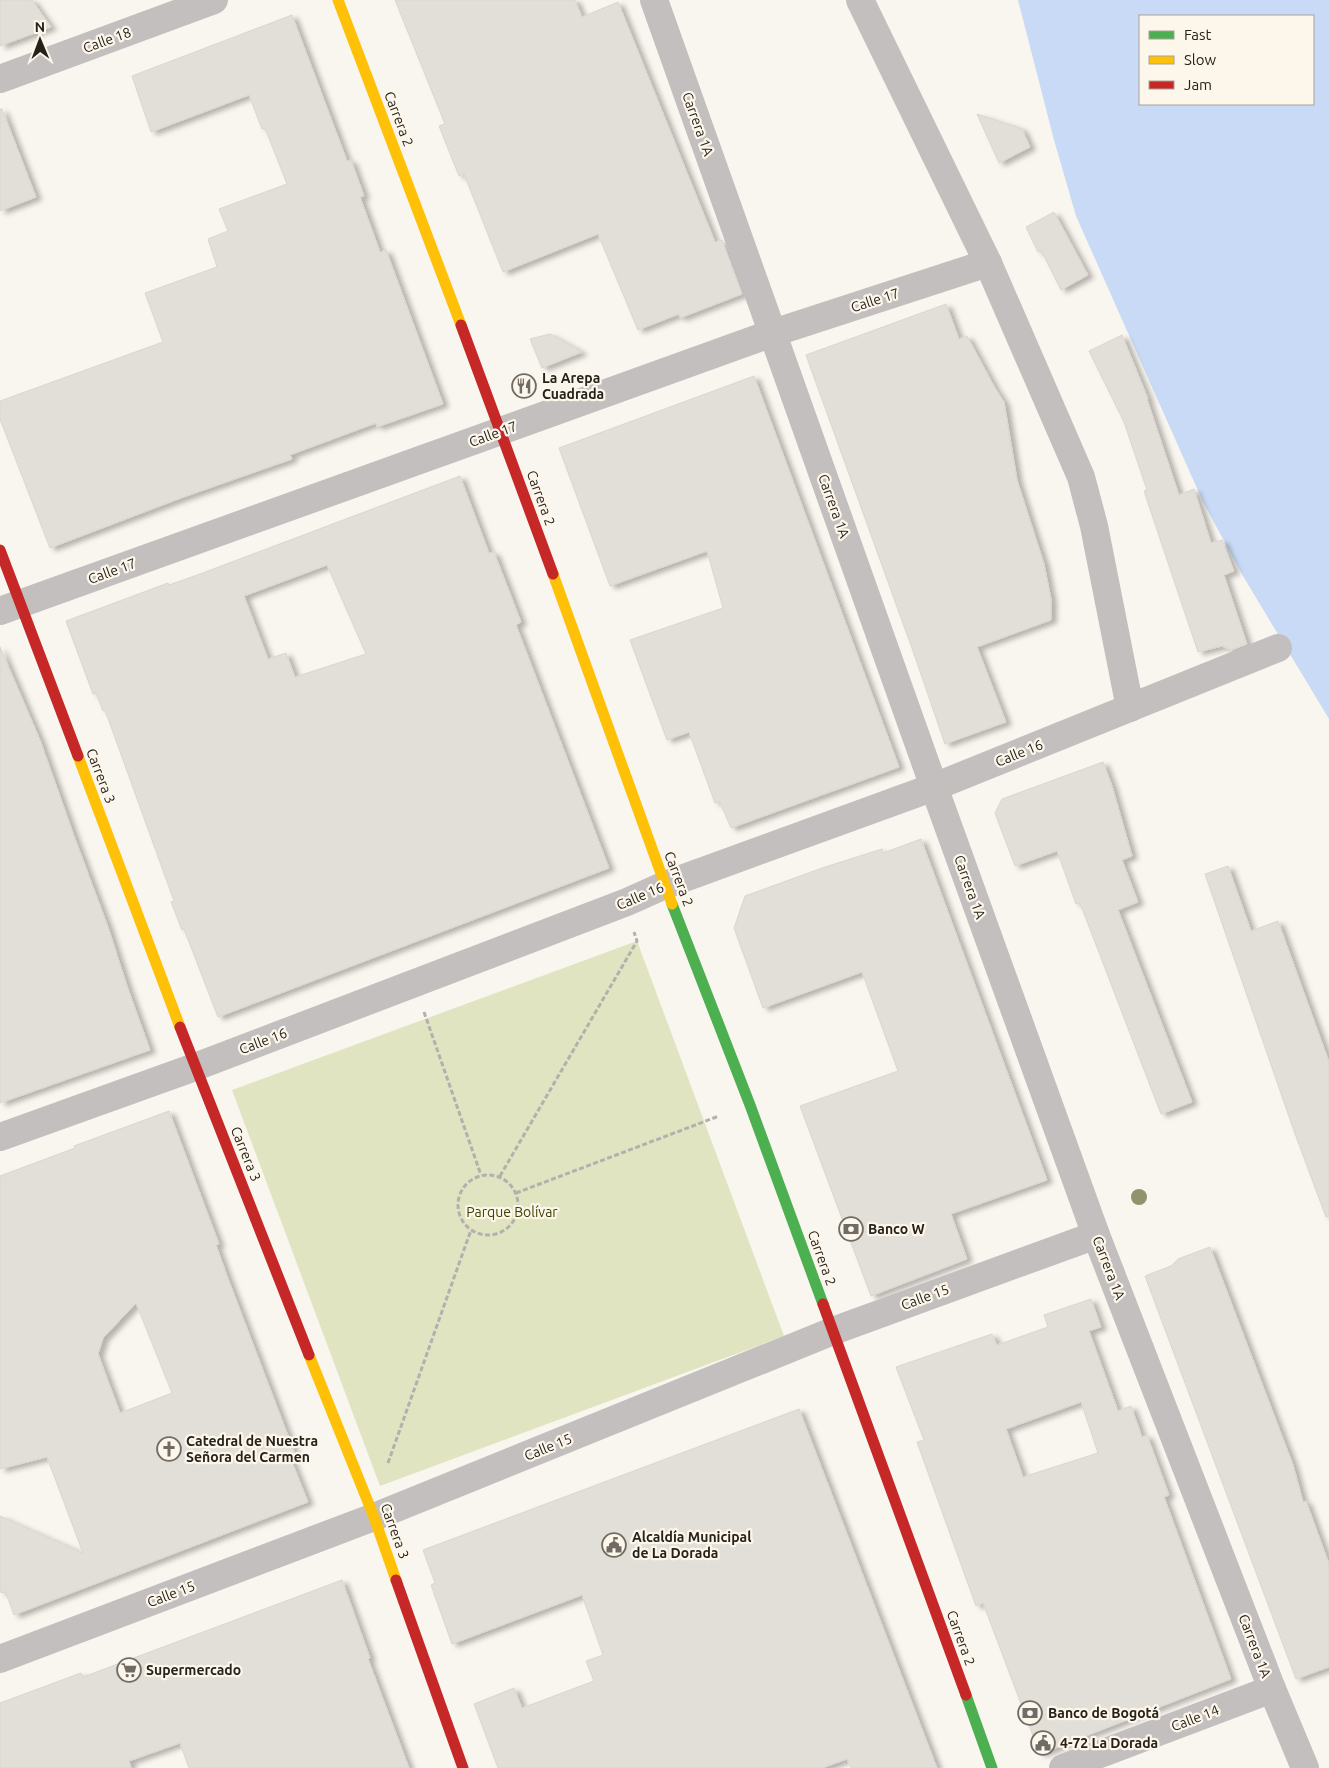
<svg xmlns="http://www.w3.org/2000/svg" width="1329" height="1768" viewBox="0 0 1329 1768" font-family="Ubuntu,sans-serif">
<defs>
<filter id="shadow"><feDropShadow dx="5.5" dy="3" stdDeviation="2.5" flood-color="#0004"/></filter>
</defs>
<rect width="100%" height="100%" fill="#f9f5ef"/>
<path fill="#e0e4c1" d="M637,941l147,395 -404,150 -148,-396z"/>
<path fill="#c8daf5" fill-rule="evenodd" d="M1018,0h311v719l-86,-143 -39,-72 -128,-288 -22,-76zM1140,16h173v88h-173z"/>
<g fill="#e2ded8" stroke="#dad6cf" fill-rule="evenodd" filter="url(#shadow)">
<path d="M0,0h32l19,27 -51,19z"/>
<path d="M395,0h180l7,17 36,-15 97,240 7,-2 20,54 -62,24 -1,-4 -41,16 -40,-96 -95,38 -39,-98 -5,2 -20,-50 6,-2z"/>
<path d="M292,15l55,146 4,-1 13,36 -4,1 20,55 6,-2 57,154 -66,23 -1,-4 -86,32 2,4 -111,39 -131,50 -50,-129v-18l163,-59 -18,-49 72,-26 -9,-28 20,-8 -9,-22 68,-25 -22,-56 -3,1 -13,-34 -98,37 -19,-56z"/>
<path d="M0,109h2l34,88 -36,14z"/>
<path d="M977,114l45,15 8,18 -31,16z"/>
<path d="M1054,212l34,63 -27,15 -20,-40 -3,2 -12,-25z"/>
<path d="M946,304l13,35 8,-3 28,52 9,14 13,78 27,84 7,35v21l-74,27 29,75 -61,22 -32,-93 -107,-296z"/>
<path d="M550,334l32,18 -40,16 -12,-29z"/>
<path d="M1122,335l26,64h-1l32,96 15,-6 17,54 11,-3 12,31 -10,4 23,69 -16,6 -9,-4 -24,6 -54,-161 3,-1 -23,-68 -35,-71z"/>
<path d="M754,376l145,391 -168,61 -11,-26 -5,1 -26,-71 -22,8 -37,-100 93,-32 -16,-57 -97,35 -51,-138z"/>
<path d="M460,476l29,77 5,-1 15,39 12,31 -5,3 93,243 -391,149 -34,-88 -2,1 -11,-28 3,-1 -69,-191 -2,1 -7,-18 -3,1 -27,-73 102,-38 1,2 31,-11zM327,565l39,89 -71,23 -9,-24 -18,6 -24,-63z"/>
<path d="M0,647l40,93 34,96 34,91 19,59 23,64 -150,53z"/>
<path d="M1103,762l9,24 20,70 -10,4 16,42 -20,8 74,192 -31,12 -81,-211 -4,1 -19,-53 -42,15 -20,-53 7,-14z"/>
<path d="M921,839l126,341 -96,34 16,45 -96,37 -71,-190 98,-35 -36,-99 -99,36 -29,-80 11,-32 80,-29 57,-18 1,4z"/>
<path d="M1228,866l23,65 27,-10 51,141v154l-3,1 -32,-86 -89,-257z"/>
<path d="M169,1111l50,133 -3,1 11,31 68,178 -5,3 18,45 -294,113 -8,-22 -6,-1v-76l83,37 -36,-96 -47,12v-293l75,-28 -1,-2zM136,1303l36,90 -52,20 -22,-59 5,-16z"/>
<path d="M1210,1247l83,218 10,37 3,-1 23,63v103l-33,12 -151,-403 26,-10 7,-7z"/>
<path d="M1091,1299l10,28 -12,4 29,80 13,-5 11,31 5,-2 22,60 -5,2 67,182 -191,75 -57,-151 -7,3 -59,-164 7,-2 -28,-73 96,-33 5,11 51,-18 -4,-12zM1081,1402l17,51 -75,24 -17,-48z"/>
<path d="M799,1409l138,359h-86l-4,-9 -25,9h-324l-24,-64 40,-16 8,20 72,-27 -8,-20 17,-6 -21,-60 -130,49 -21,-59 4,-2 -12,-33z"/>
<path d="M342,1580l28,78 -2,1 41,109h-220l-9,-25 -51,18 2,7h-131v-65l81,-30 2,4z"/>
</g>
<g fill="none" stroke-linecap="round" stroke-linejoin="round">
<g stroke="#b3b0ae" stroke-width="3" stroke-dasharray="5 2.5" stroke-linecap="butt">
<path d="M424,1012l57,163"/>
<circle cx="488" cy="1205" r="30"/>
<path d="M500,1176l137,-235 -3,-9"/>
<path d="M516,1193l203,-77"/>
<path d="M388,1463l83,-233"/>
</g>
<g stroke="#c3bfbf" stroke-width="28">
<path d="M654,0l280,787 162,448 176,454 33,79"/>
<path d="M860,0l128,263 93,214 13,49 36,182"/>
<path d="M0,79l214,-79"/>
<path d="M0,611l773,-278 215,-70"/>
<path d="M0,1137l195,-70 432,-165 38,-17 269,-98 344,-139"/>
<path d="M0,1659l374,-142 459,-186 263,-96"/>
<path d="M1063,1768l209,-79"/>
</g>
<g stroke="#4caf50" stroke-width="11">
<path d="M672,904l78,201 73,199"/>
<path d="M966,1695l26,73"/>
</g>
<g stroke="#ffc107" stroke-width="11">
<path d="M338,0l123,325"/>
<path d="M553,574l119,330"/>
<path d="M78,756l102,271"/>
<path d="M309,1355l65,162 22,63"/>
</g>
<g stroke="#c62828" stroke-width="11">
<path d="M461,325l92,249"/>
<path d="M0,550l78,206"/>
<path d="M180,1027l129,328"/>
<path d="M823,1304l143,391"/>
<path d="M396,1580l67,188"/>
</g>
</g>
<circle fill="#90936c" cx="1139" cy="1197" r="8"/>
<defs>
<g id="restaurant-ring" transform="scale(1.25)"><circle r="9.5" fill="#fdf6eb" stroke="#706c65" stroke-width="1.5"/><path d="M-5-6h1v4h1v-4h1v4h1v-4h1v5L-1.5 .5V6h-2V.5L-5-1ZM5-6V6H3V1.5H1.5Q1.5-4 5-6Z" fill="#706c65"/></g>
<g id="bank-ring" transform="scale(1.25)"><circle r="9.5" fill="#fdf6eb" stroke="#706c65" stroke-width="1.5"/><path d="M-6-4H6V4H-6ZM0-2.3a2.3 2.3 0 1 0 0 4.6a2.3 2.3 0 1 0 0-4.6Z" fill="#706c65"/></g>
<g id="church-ring" transform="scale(1.25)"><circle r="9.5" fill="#fdf6eb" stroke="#706c65" stroke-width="1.5"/><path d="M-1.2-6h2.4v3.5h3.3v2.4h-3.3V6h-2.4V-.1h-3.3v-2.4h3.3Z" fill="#706c65"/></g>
<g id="civic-ring" transform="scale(1.25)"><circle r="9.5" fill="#fdf6eb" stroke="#706c65" stroke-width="1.5"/><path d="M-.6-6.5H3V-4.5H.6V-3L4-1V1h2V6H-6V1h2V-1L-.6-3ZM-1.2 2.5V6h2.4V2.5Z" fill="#706c65"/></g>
<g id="supermarket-ring" transform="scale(1.25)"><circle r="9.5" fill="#fdf6eb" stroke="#706c65" stroke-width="1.5"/><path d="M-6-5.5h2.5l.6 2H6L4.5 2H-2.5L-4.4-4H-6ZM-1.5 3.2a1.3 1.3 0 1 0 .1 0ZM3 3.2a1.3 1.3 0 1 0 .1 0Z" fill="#706c65"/></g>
</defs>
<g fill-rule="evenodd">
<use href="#restaurant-ring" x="524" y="386"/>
<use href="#bank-ring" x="851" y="1229"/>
<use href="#church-ring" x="169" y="1449"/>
<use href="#civic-ring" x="614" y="1545"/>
<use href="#supermarket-ring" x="129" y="1670"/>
<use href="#bank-ring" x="1030" y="1713"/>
<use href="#civic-ring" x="1043" y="1743"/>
</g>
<g text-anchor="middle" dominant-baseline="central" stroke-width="4.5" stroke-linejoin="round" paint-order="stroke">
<g font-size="14" fill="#26221b" stroke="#fdf6eb">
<text transform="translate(107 40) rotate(-20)">Calle 18</text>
<text transform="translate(399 119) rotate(69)">Carrera 2</text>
<text transform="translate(698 124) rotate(70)">Carrera 1A</text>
<text transform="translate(875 300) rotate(-18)">Calle 17</text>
<text transform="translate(493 434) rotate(-20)">Calle 17</text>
<text transform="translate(541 498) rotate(70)">Carrera 2</text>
<text transform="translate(834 506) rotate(70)">Carrera 1A</text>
<text transform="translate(112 571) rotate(-20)">Calle 17</text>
<text transform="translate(1019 753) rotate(-22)">Calle 16</text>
<text transform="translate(101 776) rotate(69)">Carrera 3</text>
<text transform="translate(679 879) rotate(69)">Carrera 2</text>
<text transform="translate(970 887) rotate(70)">Carrera 1A</text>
<text transform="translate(640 896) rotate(-23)">Calle 16</text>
<text transform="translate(263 1041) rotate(-21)">Calle 16</text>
<text transform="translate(246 1154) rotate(68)">Carrera 3</text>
<text transform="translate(822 1258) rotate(70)">Carrera 2</text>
<text transform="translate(1109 1268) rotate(69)">Carrera 1A</text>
<text transform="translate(925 1297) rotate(-20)">Calle 15</text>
<text transform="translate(548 1447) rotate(-22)">Calle 15</text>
<text transform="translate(395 1531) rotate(70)">Carrera 3</text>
<text transform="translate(171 1594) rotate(-21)">Calle 15</text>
<text transform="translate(961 1638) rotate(70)">Carrera 2</text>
<text transform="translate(1255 1646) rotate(69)">Carrera 1A</text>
<text transform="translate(1195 1718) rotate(-21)">Calle 14</text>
</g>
<g font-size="14" font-weight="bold" fill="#26221b" stroke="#fdf6eb" text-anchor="start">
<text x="542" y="378">La Arepa<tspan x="542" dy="16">Cuadrada</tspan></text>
<text x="868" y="1229">Banco W</text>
<text x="186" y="1441">Catedral de Nuestra<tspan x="186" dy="16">Señora del Carmen</tspan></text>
<text x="632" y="1537">Alcaldía Municipal<tspan x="632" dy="16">de La Dorada</tspan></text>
<text x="146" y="1670">Supermercado</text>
<text x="1048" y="1713">Banco de Bogotá</text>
<text x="1060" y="1743">4-72 La Dorada</text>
</g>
<g font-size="14" fill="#3b4301" stroke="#fdf6eb">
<text x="512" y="1212">Parque Bolívar</text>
</g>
</g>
<rect x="1139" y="15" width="175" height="90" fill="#fdf6eb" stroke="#a7a198"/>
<rect x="1149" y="31" width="25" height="8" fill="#4caf50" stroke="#a7a198"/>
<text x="1184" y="40" font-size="15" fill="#26221b">Fast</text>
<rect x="1149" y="56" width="25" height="8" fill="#ffc107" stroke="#a7a198"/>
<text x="1184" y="65" font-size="15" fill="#26221b">Slow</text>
<rect x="1149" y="81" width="25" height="8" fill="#c62828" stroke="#a7a198"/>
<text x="1184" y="90" font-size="15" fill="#26221b">Jam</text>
<g transform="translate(40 40) rotate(359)" stroke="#fdf6eb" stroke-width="4" paint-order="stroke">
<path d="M0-4L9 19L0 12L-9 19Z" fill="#26221b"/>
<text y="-8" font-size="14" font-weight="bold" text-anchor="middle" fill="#26221b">N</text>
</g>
</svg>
